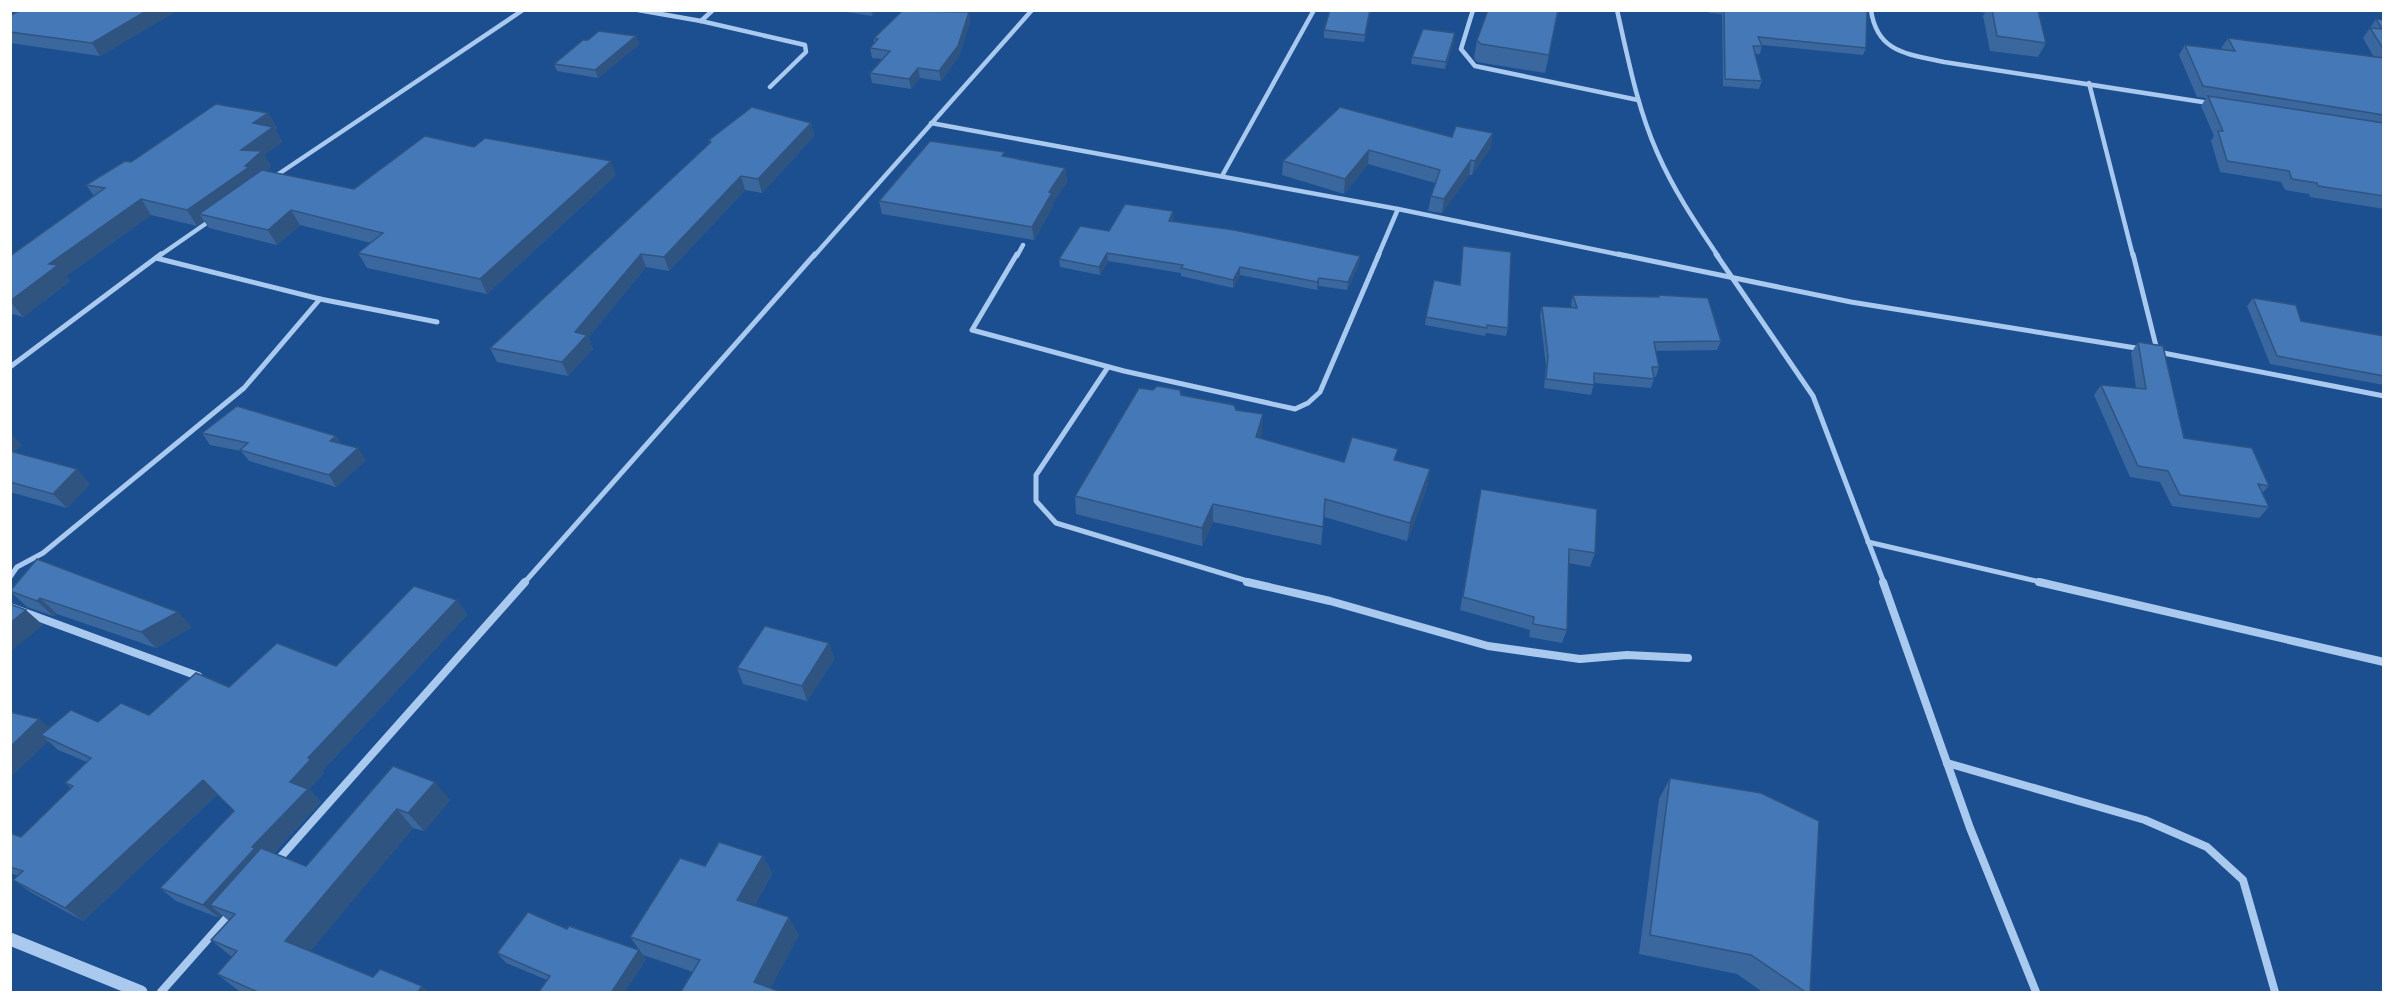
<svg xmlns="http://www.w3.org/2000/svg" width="2394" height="1003" viewBox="0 0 2394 1003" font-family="'PT Sans Narrow',sans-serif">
<rect width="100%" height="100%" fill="#1b4f8f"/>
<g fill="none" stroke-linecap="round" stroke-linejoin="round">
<g stroke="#a9c9ee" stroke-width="4.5">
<path d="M638,10l63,11 104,24 1,7 -36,35"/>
<path d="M1473,10l-12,39 14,17 163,34"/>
<path d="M1617,10c11,48 20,97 40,142 16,37 38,70 61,104"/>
<path d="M1871,10c6,43 37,44 73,52l265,41"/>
<path d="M701,21l12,-11"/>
<path d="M2089,83l44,173"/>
<path d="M931,123l467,86 228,47"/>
<path d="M1222,176l92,-166"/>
<path d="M274,177l249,-167"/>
<path d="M159,256l52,-36"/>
<path d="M814,256l218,-246"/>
<path d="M1017,256l6,-11"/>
<path d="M1378,256l20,-47"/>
</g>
<g stroke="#a9c9ee" stroke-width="5">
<path d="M1017,254l-45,76 152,41 171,38 13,-6 12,-11 59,-138"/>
<path d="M1618,254l233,48 291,47"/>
<path d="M1716,254l97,142 71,187"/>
<path d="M2133,254l24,96"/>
<path d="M156,258l164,41 117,23"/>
<path d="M2158,352l226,44"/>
<path d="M10,367l151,-113"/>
<path d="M1108,367l-72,108v26l20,22 198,60"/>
<path d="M1868,542l177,41"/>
<path d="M10,577l7,-10 26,-14 201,-165 76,-89"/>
<path d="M524,583l291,-329"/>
</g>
<g stroke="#a9c9ee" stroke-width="8">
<path d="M1247,582l83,19 158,45 92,13 47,-4 61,3"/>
<path d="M1883,582l87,246 66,164"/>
<path d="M2039,582l345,80"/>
<path d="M10,607l188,69"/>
<path d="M1947,763l198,57 62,27 36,33 32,112"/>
<path d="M278,860l247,-278"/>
<path d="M161,992l70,-79"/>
</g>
<path stroke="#a9c9ee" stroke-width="13" d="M10,939l131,53"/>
</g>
<g fill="#3a679d">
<path d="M178,10l-78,46 -90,-13v-27z"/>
<path d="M834,10h43l-5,6z"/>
<path d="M1330,10h41l-7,32 -40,-4v-8z"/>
<path d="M1559,10l-14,63 -68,-11 -3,-4 3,-18z"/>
<path d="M1561,10h26v2z"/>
<path d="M1709,10h158l-1,38 -3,7 -101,-10 -2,9h-5l7,27 -3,8 -36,-3 -1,-72 -13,-1z"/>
<path d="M1968,10h70l8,33 -8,14 -48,-6 -7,-35 2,-3z"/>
<path d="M969,12l1,10 -11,34 -18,25 -21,-3 -9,11 -39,-6 -2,-10 12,-14 -10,-1 -2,-10 4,-5v-5z"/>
<path d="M2376,19l8,1v189l-74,-12 -1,-3 -24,-4 -4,-8 -61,-10 -9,-31 3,-5 -13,-30 5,-8 -9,-1 -18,-42 6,-10 37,4 -1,-1 7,-10 146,19 -11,-19z"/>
<path d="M1455,33l-1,8 -9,28 -34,-5 1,-7z"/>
<path d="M636,36l3,8 -41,34 -41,-7 -3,-7 34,-24z"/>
<path d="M268,113l9,15 -2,1 7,13 -18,13 7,11 -5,5 88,18 262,-14 -129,119 -120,-26 -9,-15 13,-10 -71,-18 -23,20 -68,-17 -5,-7 -7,5 -46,-11 -85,61 4,5 -47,36 -10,-3 -3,2v-60l84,-60 -8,-11 45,-23z"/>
<path d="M811,123l3,13 -52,57 -17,-3 -76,81 -23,-4 -58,71 5,11 -25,27 -71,-14 -7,-14 220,-204 -1,-4z"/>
<path d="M1452,137l39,10 -19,28h-3l-27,38 -14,-2 3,-15 4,-13 -67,-19 -24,30 -62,-19 1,-14z"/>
<path d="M1005,156l60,12 2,14 -14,20v4l-19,34 -152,-26 -3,-13z"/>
<path d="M1174,219l-1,2 187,35 -1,8 -12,26 -28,-4 -2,4 -77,-15 -7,13 -52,-12v-3l-73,-12 -8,14 -40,-8 -1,-8 50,-28z"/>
<path d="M1463,246l45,82 -2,8 -20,-3 -1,3 -60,-11 1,-8 34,-32z"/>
<path d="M1573,295l85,2 1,-2 62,46 -4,9 -61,1 3,16 -3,10h-2v2l-3,9 -57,-5 -3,12 -47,-7 2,-22 -6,-50 2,-10 30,2 -1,-3z"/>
<path d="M2253,298l48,23 83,15v49l-114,-21 -23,-58z"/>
<path d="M2138,342l46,96 85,48 -7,7 7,14 -10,11 -87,-12 -12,-24 -30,-5 -36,-82 7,-10 35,3 -5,-35z"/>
<path d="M1181,395l81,37 -2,7 84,23 52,-2 34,9 -3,18 -20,54 -83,-24 -3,28 -108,-23 -11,24 -126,-32 -1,-18z"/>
<path d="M10,433l12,13 -9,6 77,32 -23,24 -57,-16z"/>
<path d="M202,433l134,3 5,8 25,16 -30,27 -87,-26 -8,-10 -31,-6z"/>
<path d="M1481,489l114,64 -5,14 -22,-4 -1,67 -5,13 -33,-6 1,-7 -70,-20z"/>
<path d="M10,591l182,36 -36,21 -99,-34 -4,2 -26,-9z"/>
<path d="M457,600l10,15 -145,156 2,2 -15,16 12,13 -47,51 32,13 87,-100 57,34 -26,31 -11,-3 -103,123 63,26 56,16h-186l-4,-2 -22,-17 15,-17 -21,-17 18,-19 -7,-6 -3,3 -43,-17 -16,-13 74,-77 -17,-16 -134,126 -51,-28 -19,-13 5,-4 -8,-3v-40l11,4 50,-49 -6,-5 22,-21 -29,-12 -10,-9 -38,36v-65l40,16 99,-13 80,-28 107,-21z"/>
<path d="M835,658l-28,43 -64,-17 -6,-16z"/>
<path d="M1670,778l140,215h-46l-27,-19 -98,-20 20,-155z"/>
<path d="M763,856l9,18 -18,32 45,29 -29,53 -77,-16 -50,-17 -13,-18 75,-71z"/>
<path d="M567,929l79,30 -22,34h-86l9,-13 -41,-17 -9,-10z"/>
</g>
<g fill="#305480">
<path d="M148,10h30l-78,46 -8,-13z"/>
<path d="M871,10h6l-5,6z"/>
<path d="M1370,10h1l-7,32 1,-7z"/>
<path d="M969,12l1,10 -11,34 -18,25 -2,-10z"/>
<path d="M1455,33l-1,8 -9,28 1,-7z"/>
<path d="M636,36l3,8 -41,34 -3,-8z"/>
<path d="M918,68l2,10 -9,11 -2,-10z"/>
<path d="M268,113l9,15 -2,1 7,13 -18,13 7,11 -14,13 -58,35 5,7 -7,5 -10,-16 54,-60 12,-27z"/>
<path d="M811,123l3,13 -52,57 -4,-14z"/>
<path d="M1493,133l-2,14 -19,28 3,-14z"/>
<path d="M1369,150l-1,14 -24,30 1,-15z"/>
<path d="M1471,160l-2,15 -27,38 2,-14z"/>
<path d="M611,161l5,14 -129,119 -7,-15z"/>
<path d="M1065,168l2,14 -14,20v4l-19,34 -2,-13 17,-35z"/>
<path d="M741,176l4,14 -76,81 -5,-14z"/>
<path d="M141,199l10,16 -85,61 4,5 -47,36 -13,-16 39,-37z"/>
<path d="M291,210l9,15 -23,20 -9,-15z"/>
<path d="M1173,211l1,8 -5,10v-8z"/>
<path d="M1107,253l1,8 -8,14 -1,-8z"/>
<path d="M641,254l5,13 -58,71 5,11 -25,27 -6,-14 13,-30z"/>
<path d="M1360,256l-1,8 -12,26 1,-8z"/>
<path d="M1240,267v8l-7,13v-8z"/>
<path d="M1319,278v8l-2,4v-8z"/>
<path d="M1263,414l-1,18 -7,23 1,-18z"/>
<path d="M10,433l12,13 -12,8z"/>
<path d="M336,436l8,11 -14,-6z"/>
<path d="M358,448l8,12 -30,27 -7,-12z"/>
<path d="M77,469l13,15 -23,24 -14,-14z"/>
<path d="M1430,469l-3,18 -20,54 3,-18z"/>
<path d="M1213,504v18l-11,24v-18z"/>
<path d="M40,598l17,16 -4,2 -16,-15z"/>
<path d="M457,600l10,15 -145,156 2,2 -15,16 12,13 -54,58 -57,45 12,10 -3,3 -16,-13 49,-58 38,-65 18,-24z"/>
<path d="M26,610l17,15 -33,27v-29z"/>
<path d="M178,612l14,15 -36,21 -15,-16z"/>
<path d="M829,643l6,15 -28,43 -5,-15z"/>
<path d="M39,719l17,14 -15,2 7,6 -38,36v-30z"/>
<path d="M203,780l15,14 -135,127 -18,-13z"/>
<path d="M435,782l15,18 -26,31 -16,-18z"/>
<path d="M397,809l16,19 -108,130 -20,-17z"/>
<path d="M763,856l9,18 -25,44 -10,-18z"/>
<path d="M789,917l10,18 -31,58 -14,-11z"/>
<path d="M639,950l7,9 -22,34h-13z"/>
<path d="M422,986l7,7h-12z"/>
</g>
<g fill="#4478b7" stroke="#305480" stroke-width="1.5">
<path d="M20,10h128l-56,33 -82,-11v-16z"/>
<path d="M1330,10h40l-5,25 -41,-5z"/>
<path d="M1488,10h70l-9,45 -68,-11 -4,-4z"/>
<path d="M1724,10h143l-1,38 -108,-11 4,9h-9l9,35 -37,-2z"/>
<path d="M1992,10h46l8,33 -49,-7z"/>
<path d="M902,11l67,1 -11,34 -19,25 -21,-3 -9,11 -39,-6 20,-22 -20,-3 8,-9 -4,-1z"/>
<path d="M2376,19l8,1v30l-14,-22 12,1z"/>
<path d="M1423,29l32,4 -9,29 -34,-5z"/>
<path d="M599,31l37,5 -41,34 -41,-6 29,-24h5z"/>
<path d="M2228,38l156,20v57l-181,-29 -18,-41 50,6z"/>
<path d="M2208,96l176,27v73l-66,-10 -1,-3 -25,-4 -3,-8 -62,-10 -9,-30h5z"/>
<path d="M216,104l52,9 -15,10 20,4 -32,23 21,1 -17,15 4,1 -62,43 -46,-11 -92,65 9,1 -48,36v-45l95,-68 -19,-3 39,-24 6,1z"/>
<path d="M752,107l59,16 -53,56 -17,-3 -77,81 -23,-3 -66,78 12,3 -25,27 -72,-14 221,-206 -2,-2z"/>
<path d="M1340,107l112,30 4,-11 37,7 -18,28 -4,-1 -27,39 -13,-3 9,-26 -71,-20 -24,29 -62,-18z"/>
<path d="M425,136l49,11 11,-9 126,23 -131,118 -122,-26 25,-20 -92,-23 -23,20 -69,-16 63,-44 92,19z"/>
<path d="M930,141l75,11 -3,4 63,12 -16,24 3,1 -20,34 -153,-26z"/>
<path d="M1125,204l48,7 -4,10 65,9 126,26 -12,26 -29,-4 -2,4 -77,-15 -7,13 -52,-12 2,-3 -76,-12 -8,14 -40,-8 21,-33 29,5z"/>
<path d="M1463,246l48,6 -3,76 -21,-3v3l-61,-11 8,-37 26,5z"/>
<path d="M1573,295l86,2v-2l49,3 13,43 -67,1 5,25h-7l2,12 -60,-6v12l-48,-6 2,-23 -6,-50 35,2z"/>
<path d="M2253,298l43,7 5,16 83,15v40l-107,-20z"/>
<path d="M2138,342l25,4 21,92 68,10 17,38 -11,-2 11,23 -89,-12 -12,-24 -30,-5 -37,-81 45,4z"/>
<path d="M1157,386l23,4 1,5 53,10 2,5 27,4 -7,23 88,25 8,-25 46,12 -4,11 36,9 -20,54 -85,-24 -2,28 -110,-23 -11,24 -127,-32 64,-108 14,2z"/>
<path d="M237,406l99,30 -6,5 28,7 -29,27 -89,-25 8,-7 -46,-10z"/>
<path d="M10,451l67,18 -24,25 -43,-12z"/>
<path d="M1481,489l116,20 -2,44 -26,-4 -2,81 -34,-6 1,-7 -71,-20z"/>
<path d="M37,559l141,53 -37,20 -101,-34 -3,3 -27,-10z"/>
<path d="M414,586l43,14 -149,158 3,1 -21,23 18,7 -56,58 3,1 -52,57 -43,-17 74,-77 -31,-31 -138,128 -52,-28 10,-9 -13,-4v-34l11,4 52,-51 -8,-3 26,-25 -50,-23 30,-25 27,12 23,-19 28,12 47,-42 33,14 48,-44 59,23z"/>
<path d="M10,604l16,6 -16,13z"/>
<path d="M765,626l64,17 -27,43 -65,-18z"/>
<path d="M10,712l29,7 -29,28z"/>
<path d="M393,766l42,16 -27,31 -11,-4 -112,132 88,36 7,-8 42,17 -5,7h-157l-43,-19 20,-23 -26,-11 24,-26 -25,-9 51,-57 45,18z"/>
<path d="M1670,778l91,15 58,28 -9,172h-3l-56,-38 -101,-20z"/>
<path d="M719,842l44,14 -26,44 52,17 -35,65 30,11h-104l20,-33 -70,-23 50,-79 25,8z"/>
<path d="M528,912l39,17 2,-3 70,24 -28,43h-73l12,-17 -53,-23z"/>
</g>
<rect width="2394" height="1003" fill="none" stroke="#ffffff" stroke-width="24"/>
</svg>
